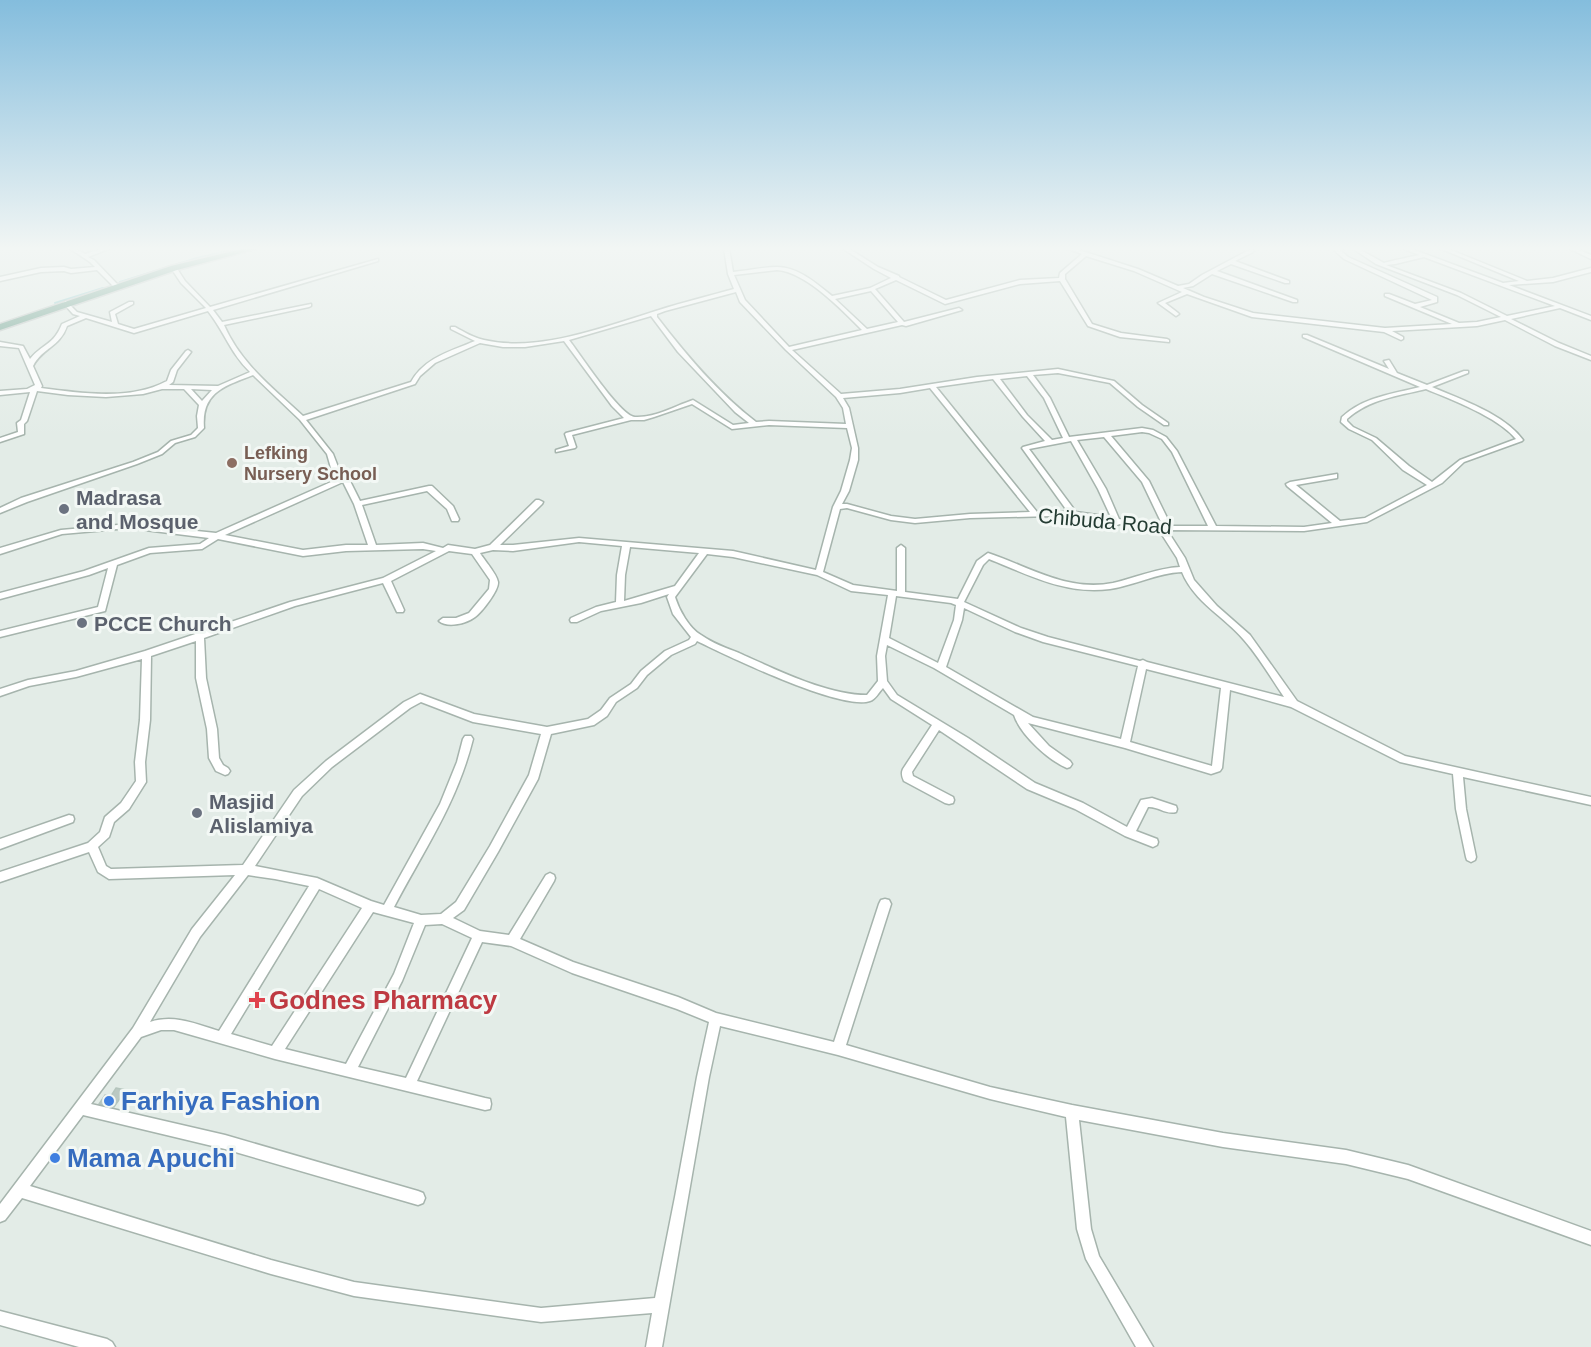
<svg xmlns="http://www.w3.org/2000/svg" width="1591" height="1347" viewBox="0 0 1591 1347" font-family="Helvetica,sans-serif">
<rect width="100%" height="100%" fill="#e3ece7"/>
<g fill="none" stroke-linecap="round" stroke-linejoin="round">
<g stroke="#8ecacd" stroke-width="2">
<path d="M120,282l77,-24 40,-9"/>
<path d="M55,303l48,-15"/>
</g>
</g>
<path fill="#bbc9c2" stroke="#b5c5bd" stroke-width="1.5" d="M116,1088l10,2 -12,17 -15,-3 6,-9 6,1z"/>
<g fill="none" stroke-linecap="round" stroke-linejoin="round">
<g stroke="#a6b4ad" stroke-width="3">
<g id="street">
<path d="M69,248h5l11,6 19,-6h7l-23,9 6,3 24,25v2h-4l-17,-17 -26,3 -7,-2 -23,1 -41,9v-4l41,-9 23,-1 7,2 24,-2 -5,-5z"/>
<path d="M724,248h5l4,24c15,-1 29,-5 44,-5 21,0 39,16 55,29l38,-8 21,-10 -17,-9 -32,-21h6l30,19 21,9v1l47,23 74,-20 39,-2 1,-5 22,-19 -16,-6h7l65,21 40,17 11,-2 13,-9 49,-26 3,2 -1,1 -18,9 54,20v2h-4l-54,-19 -14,7 80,29v2h-4l-81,-28 -19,12 -10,2 21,9 49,16 132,15 67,-4 -67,-28v-2h4l26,10 17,-4 -88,-41 -9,-8v-2l9,-1 -4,2 8,7 89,40v5l-17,5 39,16 18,-1 24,-5 -44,-22 -81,-31 -24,-16h5l27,15c6,-2 26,-6 35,-8l-17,-7h7l94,35 16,-2 -80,-33h7l81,33 26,-3 38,-10v4l-38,10 -44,3 82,31v4l-31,-12 -49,11 48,24 32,13v4l-36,-14 -50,-26 -28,6 -85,5 11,6v2l-2,1 -17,-8 -132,-15 -65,-23 -22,9 13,10 1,1 -3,2 -18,-13 24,-11 -48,-21 -48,-15 -21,18v5l27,45 29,9 46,6 2,1v2l-49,-5 -32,-11 -28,-45 -40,3 -75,20 -49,-24 -21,9 29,33 55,-14 3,2 -56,16 -4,-1 -110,25 49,44 59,-5 77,-12 81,-8 56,12 28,24 26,18v2h-4l-26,-18 -28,-24 -52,-10 -25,2 17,23 19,39 73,-9 11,2 13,7 11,14 39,75 88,1 28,-4 -45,-37 -1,-2 4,-2 47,-8v4l-41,7 44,36 25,-3 62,-33 -24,-15 -31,-30 -23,-11 -8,-7 1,-5c22,-20 50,-23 78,-30l-117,-50v-2h4l82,34 -5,-8 5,-1 8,13 30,12 37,-14h4v2l-36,14c30,13 72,27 91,53l-1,1 -58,21 -22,21 -75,39 -63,9 -137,-1 18,28 9,22 23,26 33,29 47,66 108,55 186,41v8l-128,-28 3,32 10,48 -1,3 -4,2 -4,-2 -1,-3 -10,-48 -3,-35 -53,-12 -109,-55 -61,-17 -8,78 -2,3 -9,3 -86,-26 -97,-25 21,23 21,15 2,3 -2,3 -3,1c-19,-8 -47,-34 -53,-53l-80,-47 -47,-23 -2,11 2,25 10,14 71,43 67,45 48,20 44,24 14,-27 11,-2 24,8 1,3 -1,3c-10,3 -18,-6 -28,-5l-12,24 21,8 1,3 -1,3 -4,2 -28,-11 -50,-27 -48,-20 -88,-59 -27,42 1,4 40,21 1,3 -1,3 -4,1 -4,-1 -41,-22c-2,-4 -3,-8 -1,-12l29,-44 -41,-26 -8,-11c-4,4 -8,12 -13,13 -29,10 -142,-45 -173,-60l-2,3 -24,11 -24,20 -10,13 -21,14 -9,14 -13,9 -43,9 -13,45 -40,73 -34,58 -11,8 27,13 29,4 37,-60 4,-2 4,2 1,3 -1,3 -34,58 53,23 105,35 38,16 118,29 45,-138 2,-4 4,-1 4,1 2,4 -45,141 144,42 82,18 151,28 123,17 62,15 183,66v14l-183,-66 -62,-15 -123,-17 -144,-27 12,109 8,27 54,91h-17l-50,-88 -9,-30 -11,-112 -76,-18 -152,-44 -118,-29 -11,51 -47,270h-16l6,-34 -111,9 -187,-26 -83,-22 -249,-76 -17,22 -5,2v-18l133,-176 59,-99 43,-54 -126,4 -11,-7 -9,-20 -89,30v-10l88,-29 12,-11 5,-15 16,-14 15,-22 -1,-19 5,-42 2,-61 -66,18 -47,9 -29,10v-7l28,-9 48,-9 69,-20 145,-49 93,-24 53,-27 -13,-2 -77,2 -43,5 -85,-17 -16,10 -52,4 -33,12 -12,46 -105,26v-6l98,-24 10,-39 -19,7 -89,24v-6l84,-22 65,-23 51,-4 9,-6 -80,-10 -67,6 -62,20v-6l61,-18 68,-6 87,9 124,-55 -9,-10 -4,-14 -27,-34 -47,-45c-28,11 -52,17 -49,53l-9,9 -20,6 -13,11 -25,10 -110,38 -27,11v-5l21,-10 112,-36 25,-10 13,-11 20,-6 7,-7 -1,-12 2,-11 -15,-16h-22l-19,5 -37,3 -38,-2 -31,-4 -10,30 -3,3v10l-24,8v-4l18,-6 -1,-9 4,-3 9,-28 -30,3v-4l27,-2 8,-4 -16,-37 -19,-2v-4l23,4 7,13c13,-16 23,-13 32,-35l18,-8 -7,-2 -10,-11 3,-2 11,11 35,10 -2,-10 19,-10h4v2l-18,10 3,10 16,5 72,-21 -25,-25 -10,-15 3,-2 2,1 9,14 25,26 168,-48v2l-165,49 9,12 89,-18v2l-2,1 -85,18c17,39 49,63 79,91l108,-34c13,-24 40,-31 64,-41l-24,-12v-2h4c9,5 19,11 29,13 55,13 123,-14 175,-30 25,-8 50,-14 75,-21l-6,-15zM1424,257l131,49 -48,10 -46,-23 -75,-28 9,-1zM777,270c29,2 65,40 85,60l-73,17 -44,-47 -11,-25zM871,291l27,31 -31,7 -32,-30zM736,292l4,10 46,48 50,47 7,11 3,16 -77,-3 -13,1c-38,-29 -70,-67 -99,-105v-3l8,-3zM208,311c16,20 23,43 42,61l-32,14 -49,-1 4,-3 4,-12 14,-18 -3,-2 -2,1 -15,19 -4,11c-37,20 -86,12 -126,7l1,-2 -9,-20c9,-18 27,-19 34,-40l19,-8 48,15zM651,316l27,36 57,60 14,11 -16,2 -40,-25c-18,6 -38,18 -58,17 -15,-1 -55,-63 -66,-77zM564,341l48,65 12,12 -58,15 -1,1 4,12 -13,4v2l19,-4 1,-1 -4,-12 59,-15h13l10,-3 38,-13 40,25 37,-4 78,3 5,20 -2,12 -9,31 -8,16 -17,63 -83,-19 -154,-13 -66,7h-13l42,-41 1,-2 -4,-2h-3l-46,45 -15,4 -27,-4 -5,3 -20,-5 -47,2 -14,-40 65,-14 20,18 5,12h6l1,-2 -6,-13 -21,-20h-3l-69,15 -11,-22 -11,-12 -5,-13 -27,-34 109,-36 5,-8 15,-13 45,-20 23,4h22zM1027,376l17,22 19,40 -11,2 -25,-25 -27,-36zM993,379l30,38 22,24 -22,6 -1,1 46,64h-31l-101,-125zM930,388l100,124 -60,2 -55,5 -24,-3 -44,-12h-5l7,-13 9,-31v-12l-9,-40 -6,-10 57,-5zM191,389l21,1 -10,11zM1426,389c26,11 72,28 90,50l-56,21 -28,22 -23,-16 -33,-28 -23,-11 -6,-6v-2c22,-20 51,-23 79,-30zM1142,432l7,1 13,6 10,13 36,74h-37l-22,-45 -38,-45zM1104,437l38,45 21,44 -44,-7 -13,-30 -29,-49zM1071,441l27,48 13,28 -35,-5 -47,-63zM343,482l11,22 14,41h-22l-43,5 -78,-15zM847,508l44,12 24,3 55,-5 83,-2h21l39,7 4,2 3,-1 39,6 18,28 3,9c-23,1 -45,11 -67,16 -46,9 -83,-16 -125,-30l-11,8 -19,38 -53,-7v-44l-4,-3 -4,3v43l-44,-6 -30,-13 17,-63zM579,542l43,4 -5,29 -1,27 -20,5 -25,11 -1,2 1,2h6l24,-11 40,-8 28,-9 -2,3 6,17 18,23 -2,3 -24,11 -24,20 -10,13 -21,14 -9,12 -13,9 -41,8 -73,-13 -54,-20 -16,8 -78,59 -32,29 -51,75 -132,4 -5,-3 -8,-19 11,-10 5,-15 15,-13 17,-27 -1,-20 5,-42 1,-64 45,-15v37l11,51 2,29 7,13 9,4 3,-1 2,-3 -2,-3 -5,-3 -4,-7 -2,-29 -11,-51 -2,-40 91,-32 88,-23 14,29h6l1,-2 -13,-29 58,-30 23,3 18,26 -1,9 -20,24 -13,5h-13l-4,3c8,7 27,3 36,-4 7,-5 24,-27 23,-35 -1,-8 -14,-22 -18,-29l13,-3 20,1zM630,547l69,6 -24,33 -51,15 1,-26zM707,554l26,3 84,18 34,16 37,4 -11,61 1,25 -11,14c-40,0 -92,-26 -128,-42 -13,-5 -27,-10 -38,-18 -12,-7 -22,-25 -26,-38zM989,559c40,16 77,36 121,30 25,-4 47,-16 72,-17 12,30 43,45 62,68 15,17 27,38 40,57l-137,-35 -4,-2 -3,1 -92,-24 -27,-9 -57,-26 19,-37zM896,596l55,7 5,2 -2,15 -16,43 -49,-25zM964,608l51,24 28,10 95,24 -17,73 -88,-22 -87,-50 16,-47zM1146,669l75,19 -9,78 -82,-24zM421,702l52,20 68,12 -12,41 -39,71 -34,56 -15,12 -20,1 -27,-8c30,-57 63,-104 79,-168l-2,-3h-6l-2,3 -6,23 -17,42 -56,101 -13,-4 -54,-23 -62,-12 47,-70 30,-29 78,-59zM248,875l27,4 34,7 -90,145c-23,-7 -45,-17 -69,-9l50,-85zM319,889l43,19 -90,138 -41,-12zM373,912l41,11 -20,51 -48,90 -61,-15zM442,924l30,14 -66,140 -48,-11 44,-86 23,-56zM482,942l29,4 61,27 105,36 32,13 -12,55 -22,120 -20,101 -114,10 -187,-26 -83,-22 -241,-74 53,-71 142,34 193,56 5,-2 2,-5 -2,-5 -5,-2 -193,-56 -134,-31 50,-67 20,-7h13l101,29 210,51 5,-1 1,-5 -1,-5 -5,-1 -68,-17z"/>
<path d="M1568,248h7l16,7v4z"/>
<path d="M69,815l4,1 1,3 -1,3 -73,27v-10z"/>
<path d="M0,1311l107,28 5,3 3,5h-36l-79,-22z"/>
</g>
</g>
<g stroke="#c2c8c6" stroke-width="3">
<path id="primary" d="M246,248h14l-83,22 -177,60v-6l171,-58z"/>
</g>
<use href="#street" fill="#fff" fill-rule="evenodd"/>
<use href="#primary" fill="#6a9e8b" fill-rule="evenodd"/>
</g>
<linearGradient id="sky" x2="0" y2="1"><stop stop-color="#84bddd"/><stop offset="0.57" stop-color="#f2f6f4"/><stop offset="1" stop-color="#f2f6f4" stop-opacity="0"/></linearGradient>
<rect width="1591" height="436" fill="url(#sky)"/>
<circle fill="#8d6e63" stroke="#f3f8f5" stroke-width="2" cx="232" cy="463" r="6"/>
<g fill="#6b7280" stroke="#f3f8f5" stroke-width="2">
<circle cx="64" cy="509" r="6"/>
<circle cx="82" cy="623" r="6"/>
<circle cx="197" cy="813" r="6"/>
</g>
<path fill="#e0444e" stroke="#f3f8f5" stroke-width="2" d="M254 991h6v6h6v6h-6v6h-6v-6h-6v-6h6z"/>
<g fill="#3f7fe0" stroke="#f3f8f5" stroke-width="2">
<circle cx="109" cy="1101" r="6"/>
<circle cx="55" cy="1158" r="6"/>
</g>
<g text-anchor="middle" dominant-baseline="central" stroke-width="6" stroke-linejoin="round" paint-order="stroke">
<g font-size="18" font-weight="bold" fill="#785e54" stroke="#f3f8f5" text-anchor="start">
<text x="244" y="453">Lefking<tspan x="244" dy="21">Nursery School</tspan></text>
</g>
<g font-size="21" font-weight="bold" fill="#5b616d" stroke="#f3f8f5" text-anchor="start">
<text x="76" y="497">Madrasa<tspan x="76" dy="24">and Mosque</tspan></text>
<text x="94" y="623">PCCE Church</text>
<text x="209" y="801">Masjid<tspan x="209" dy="24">Alislamiya</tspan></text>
</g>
<g font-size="21" fill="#243c33" stroke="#f3f8f5">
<text transform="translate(1105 521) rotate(5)">Chibuda Road</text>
</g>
<g font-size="26" font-weight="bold" fill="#be3a42" stroke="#f3f8f5" text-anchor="start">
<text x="269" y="1000">Godnes Pharmacy</text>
</g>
<g font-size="26" font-weight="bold" fill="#366cbe" stroke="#f3f8f5" text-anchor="start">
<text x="121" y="1101">Farhiya Fashion</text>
<text x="67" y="1158">Mama Apuchi</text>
</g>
</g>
</svg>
